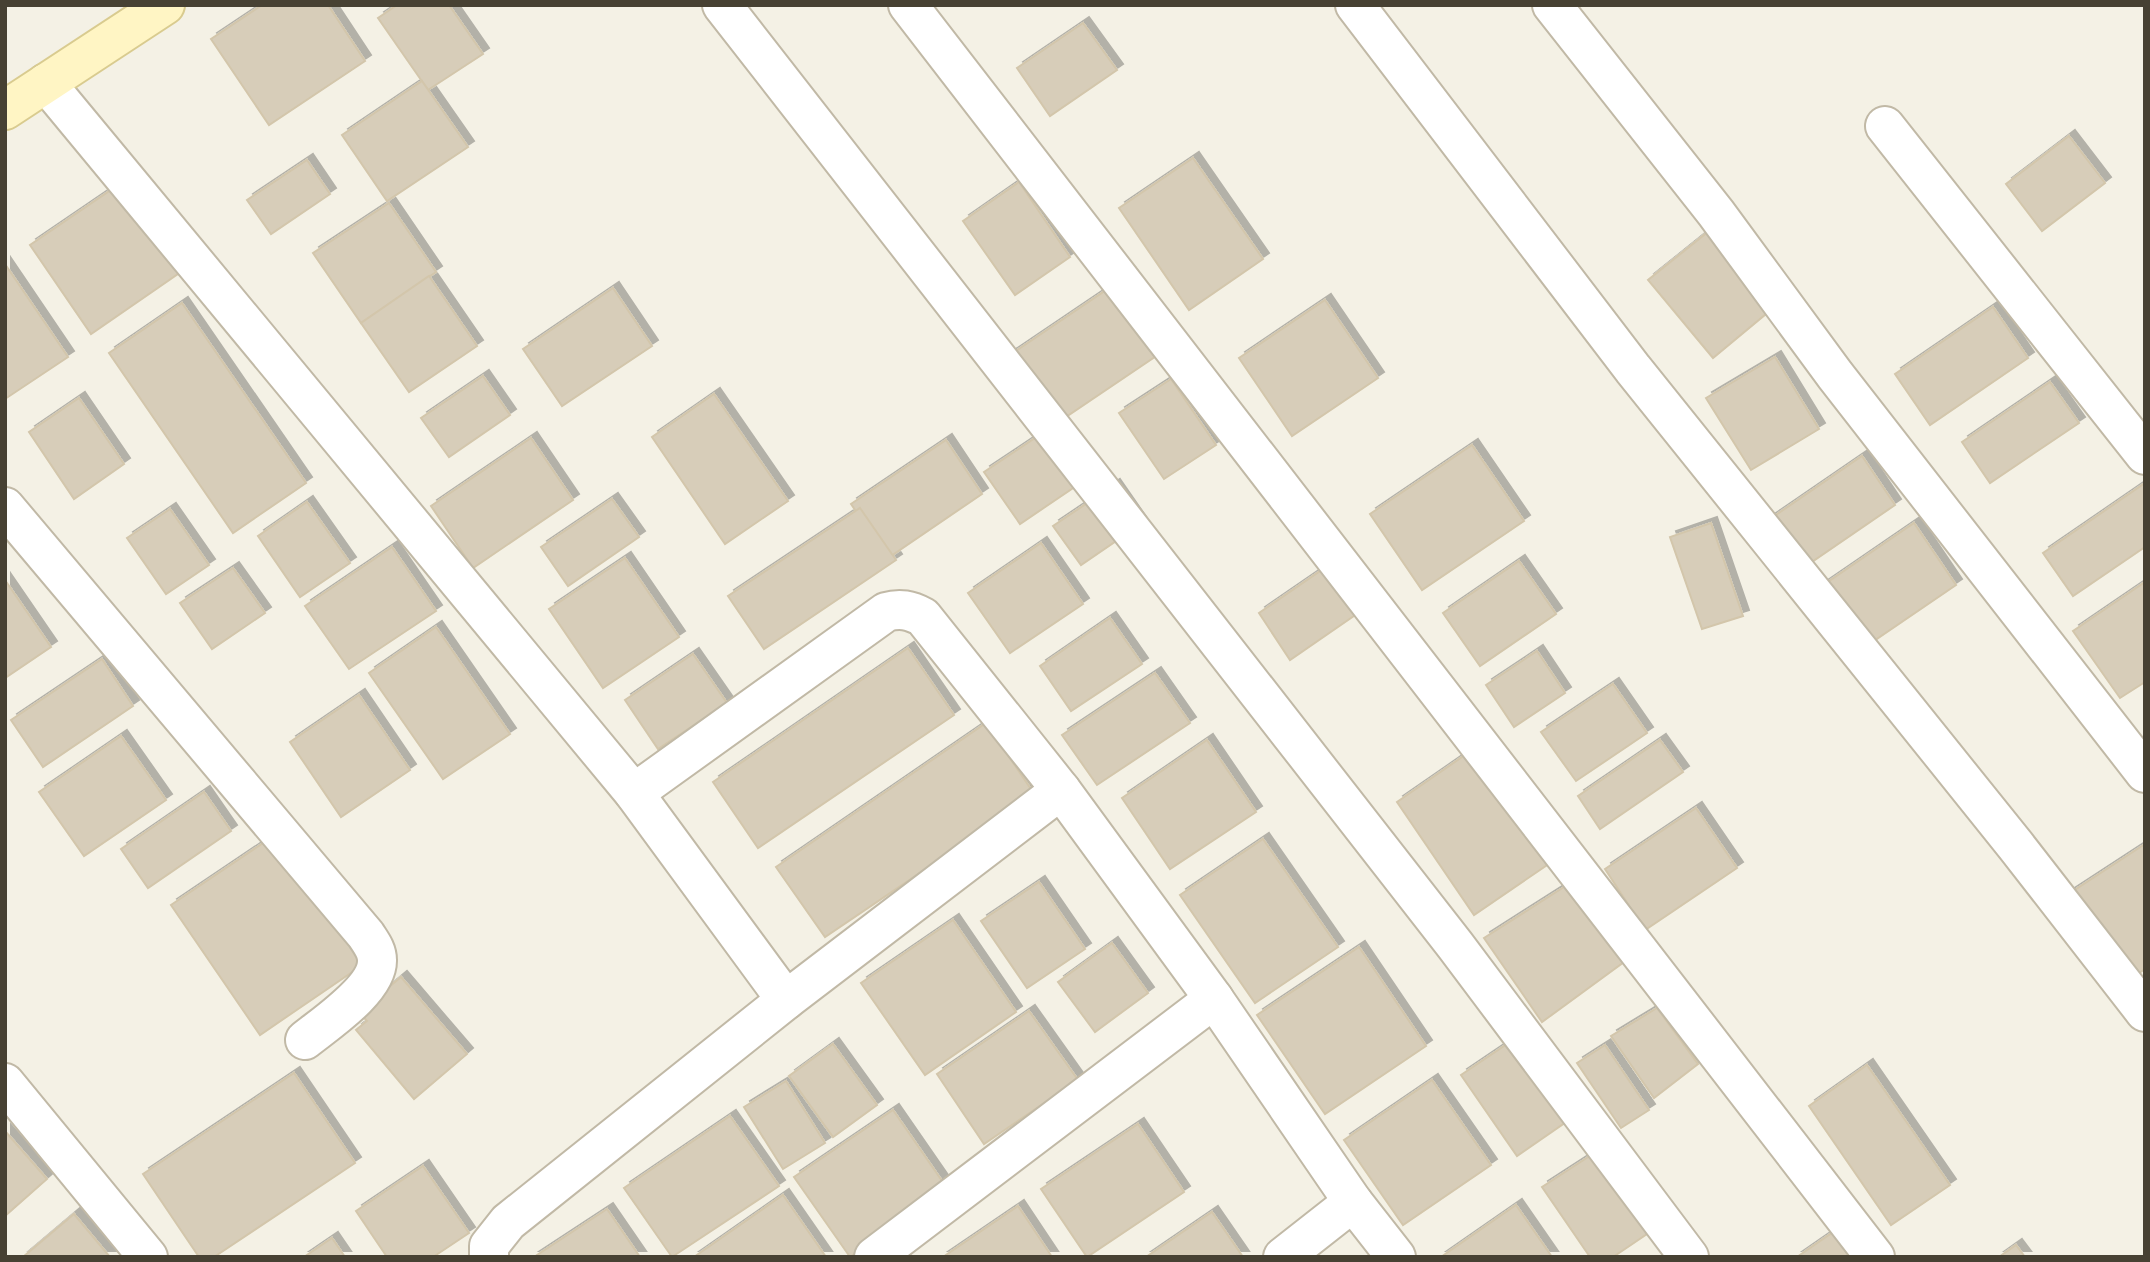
<svg xmlns="http://www.w3.org/2000/svg" width="2150" height="1262" viewBox="0 0 2150 1262" font-family="Montserrat,sans-serif">
<defs>
<filter id="shadow"><feDropShadow dx="6" dy="-6" stdDeviation="0" flood-color="#0004"/></filter>
</defs>
<rect width="100%" height="100%" fill="#f4f1e5"/>
<g fill="#d7cdb9" stroke="#d3c6ab" stroke-width="2" filter="url(#shadow)">
<path d="M262,5h66l37,56 -96,64 -58,-86z"/>
<path d="M397,5h52l34,49 -55,36 -50,-72z"/>
<path d="M1083,23l34,47 -67,46 -33,-48z"/>
<path d="M422,81l46,66 -81,54 -45,-66z"/>
<path d="M2069,136l36,47 -63,48 -36,-47z"/>
<path d="M1193,158l70,101 -74,51 -70,-102z"/>
<path d="M307,160l23,34 -59,40 -24,-34z"/>
<path d="M130,177l61,88 -100,69 -61,-89z"/>
<path d="M1019,182l51,75 -55,38 -52,-74z"/>
<path d="M389,203l47,69 -75,51 -48,-70z"/>
<path d="M1714,227l64,77 -65,54 -65,-78z"/>
<path d="M5,264l63,93 -63,42z"/>
<path d="M1130,274l47,68 -126,85 -47,-68z"/>
<path d="M429,276l48,70 -68,46 -48,-69z"/>
<path d="M613,288l39,58 -90,60 -39,-57z"/>
<path d="M1325,300l53,78 -86,58 -53,-78z"/>
<path d="M182,303l124,180 -73,50 -124,-180z"/>
<path d="M1993,307l35,51 -98,67 -35,-51z"/>
<path d="M1775,357l44,72 -68,41 -45,-72z"/>
<path d="M483,376l27,39 -61,42 -28,-39z"/>
<path d="M1171,379l45,66 -52,34 -45,-66z"/>
<path d="M2050,382l29,41 -89,60 -28,-41z"/>
<path d="M714,394l74,107 -63,43 -73,-107z"/>
<path d="M79,398l45,66 -50,35 -45,-67z"/>
<path d="M1050,428l35,52 -65,44 -36,-52z"/>
<path d="M531,438l42,62 -100,68 -42,-62z"/>
<path d="M946,440l36,54 -94,64 -37,-54z"/>
<path d="M1472,445l52,76 -102,69 -52,-76z"/>
<path d="M1862,456l33,49 -92,63 -33,-49z"/>
<path d="M2145,483v64l-72,49 -30,-43z"/>
<path d="M1114,485l27,39 -60,41 -28,-39z"/>
<path d="M612,499l27,38 -71,49 -27,-39z"/>
<path d="M307,502l43,61 -50,34 -42,-61z"/>
<path d="M860,508l36,52 -132,89 -36,-53z"/>
<path d="M170,509l39,56 -43,29 -39,-56z"/>
<path d="M1711,523l32,93 -41,13 -32,-92z"/>
<path d="M1914,523l42,62 -94,64 -43,-61z"/>
<path d="M1041,543l42,61 -73,49 -42,-60z"/>
<path d="M392,547l44,64 -87,58 -44,-63z"/>
<path d="M1345,554l32,46 -87,60 -31,-47z"/>
<path d="M625,558l54,79 -76,51 -54,-79z"/>
<path d="M1519,561l37,53 -76,52 -37,-53z"/>
<path d="M233,568l32,45 -53,36 -32,-46z"/>
<path d="M5,580l46,67 -46,31z"/>
<path d="M2145,582v100l-25,16 -47,-67z"/>
<path d="M1110,618l32,46 -71,47 -31,-45z"/>
<path d="M436,627l74,107 -67,45 -74,-106z"/>
<path d="M908,648l46,67 -196,133 -45,-66z"/>
<path d="M1537,651l28,42 -51,34 -28,-42z"/>
<path d="M693,654l34,49 -69,46 -33,-49z"/>
<path d="M102,659l31,47 -90,61 -32,-47z"/>
<path d="M1155,673l35,50 -93,62 -35,-50z"/>
<path d="M1613,684l34,49 -71,48 -35,-49z"/>
<path d="M359,695l51,75 -69,47 -51,-75z"/>
<path d="M986,723l49,72 -210,142 -49,-70z"/>
<path d="M121,736l45,64 -82,56 -45,-64z"/>
<path d="M1207,740l49,72 -86,57 -48,-71z"/>
<path d="M1660,740l23,32 -83,57 -22,-33z"/>
<path d="M1478,746l78,113 -82,56 -77,-113z"/>
<path d="M204,792l27,39 -83,57 -27,-39z"/>
<path d="M1696,808l41,60 -92,62 -40,-61z"/>
<path d="M275,835l89,129 -104,71 -89,-130z"/>
<path d="M1263,839l75,108 -83,56 -75,-108z"/>
<path d="M2145,844v125l-19,13 -59,-87z"/>
<path d="M1039,882l46,67 -58,39 -46,-67z"/>
<path d="M1564,887l60,75 -82,60 -58,-84z"/>
<path d="M953,920l63,92 -91,63 -64,-92z"/>
<path d="M1112,943l36,50 -53,39 -37,-50z"/>
<path d="M1359,947l67,99 -101,68 -68,-99z"/>
<path d="M401,977l66,77 -53,45 -58,-69 11,-9 -8,-9z"/>
<path d="M1657,1008l41,56 -44,34 -43,-62z"/>
<path d="M1029,1011l49,69 -94,64 -47,-70z"/>
<path d="M1516,1038l56,80 -55,38 -56,-81z"/>
<path d="M833,1044l44,61 -44,32 -44,-61z"/>
<path d="M1605,1045l44,65 -28,18 -44,-65z"/>
<path d="M1867,1065l83,120 -59,40 -82,-119z"/>
<path d="M294,1073l61,90 -141,94h-15l-56,-83z"/>
<path d="M1432,1080l59,85 -88,60 -59,-85z"/>
<path d="M786,1081l39,62 -42,26 -39,-62z"/>
<path d="M893,1110l56,81 -99,66 -56,-80z"/>
<path d="M730,1116l49,70 -107,71 -48,-69z"/>
<path d="M1138,1124l46,68 -97,65 -46,-68z"/>
<path d="M5,1131l42,48 -42,37z"/>
<path d="M1599,1150l54,80 -40,27h-23l-48,-70z"/>
<path d="M423,1166l46,67 -36,24h-46l-31,-46z"/>
<path d="M783,1195l43,62h-132z"/>
<path d="M1516,1205l36,52h-111z"/>
<path d="M1018,1206l34,51h-109z"/>
<path d="M607,1209l33,48h-106z"/>
<path d="M1212,1212l31,45h-97z"/>
<path d="M74,1214l36,43h-87z"/>
<path d="M1839,1228l20,29h-62z"/>
<path d="M332,1238l13,19h-41z"/>
<path d="M2016,1245l9,12h-26z"/>
</g>
<g fill="none" stroke-linecap="round" stroke-linejoin="round">
<g stroke="#c1b9a6" stroke-width="42">
<g id="minor">
<path d="M722,5l733,940 234,312"/>
<path d="M908,5l967,1252"/>
<path d="M1355,5l278,364 383,477 129,166"/>
<path d="M1552,5l164,208 119,162 310,398"/>
<path d="M46,83l588,710 152,207 275,-210"/>
<path d="M1885,126l260,329"/>
<path d="M5,507l361,428c5,8 11,15 11,25 1,29 -51,63 -72,80"/>
<path d="M634,793l252,-181c14,-4 24,-2 37,5l138,173 153,209 139,203 43,55"/>
<path d="M5,1083l143,174"/>
<path d="M489,1257v-11l19,-24 278,-222"/>
<path d="M874,1257l340,-258"/>
<path d="M1283,1257l70,-55"/>
</g>
</g>
<g stroke="#d9cb8f" stroke-width="42">
<path id="secondary" d="M5,110l160,-105"/>
</g>
<use href="#minor" stroke="#fff" stroke-width="38"/>
<use href="#secondary" stroke="#fff5c4" stroke-width="38"/>
</g>
<rect width="2150" height="1262" fill="none" stroke="#474133" stroke-width="14"/>
</svg>
